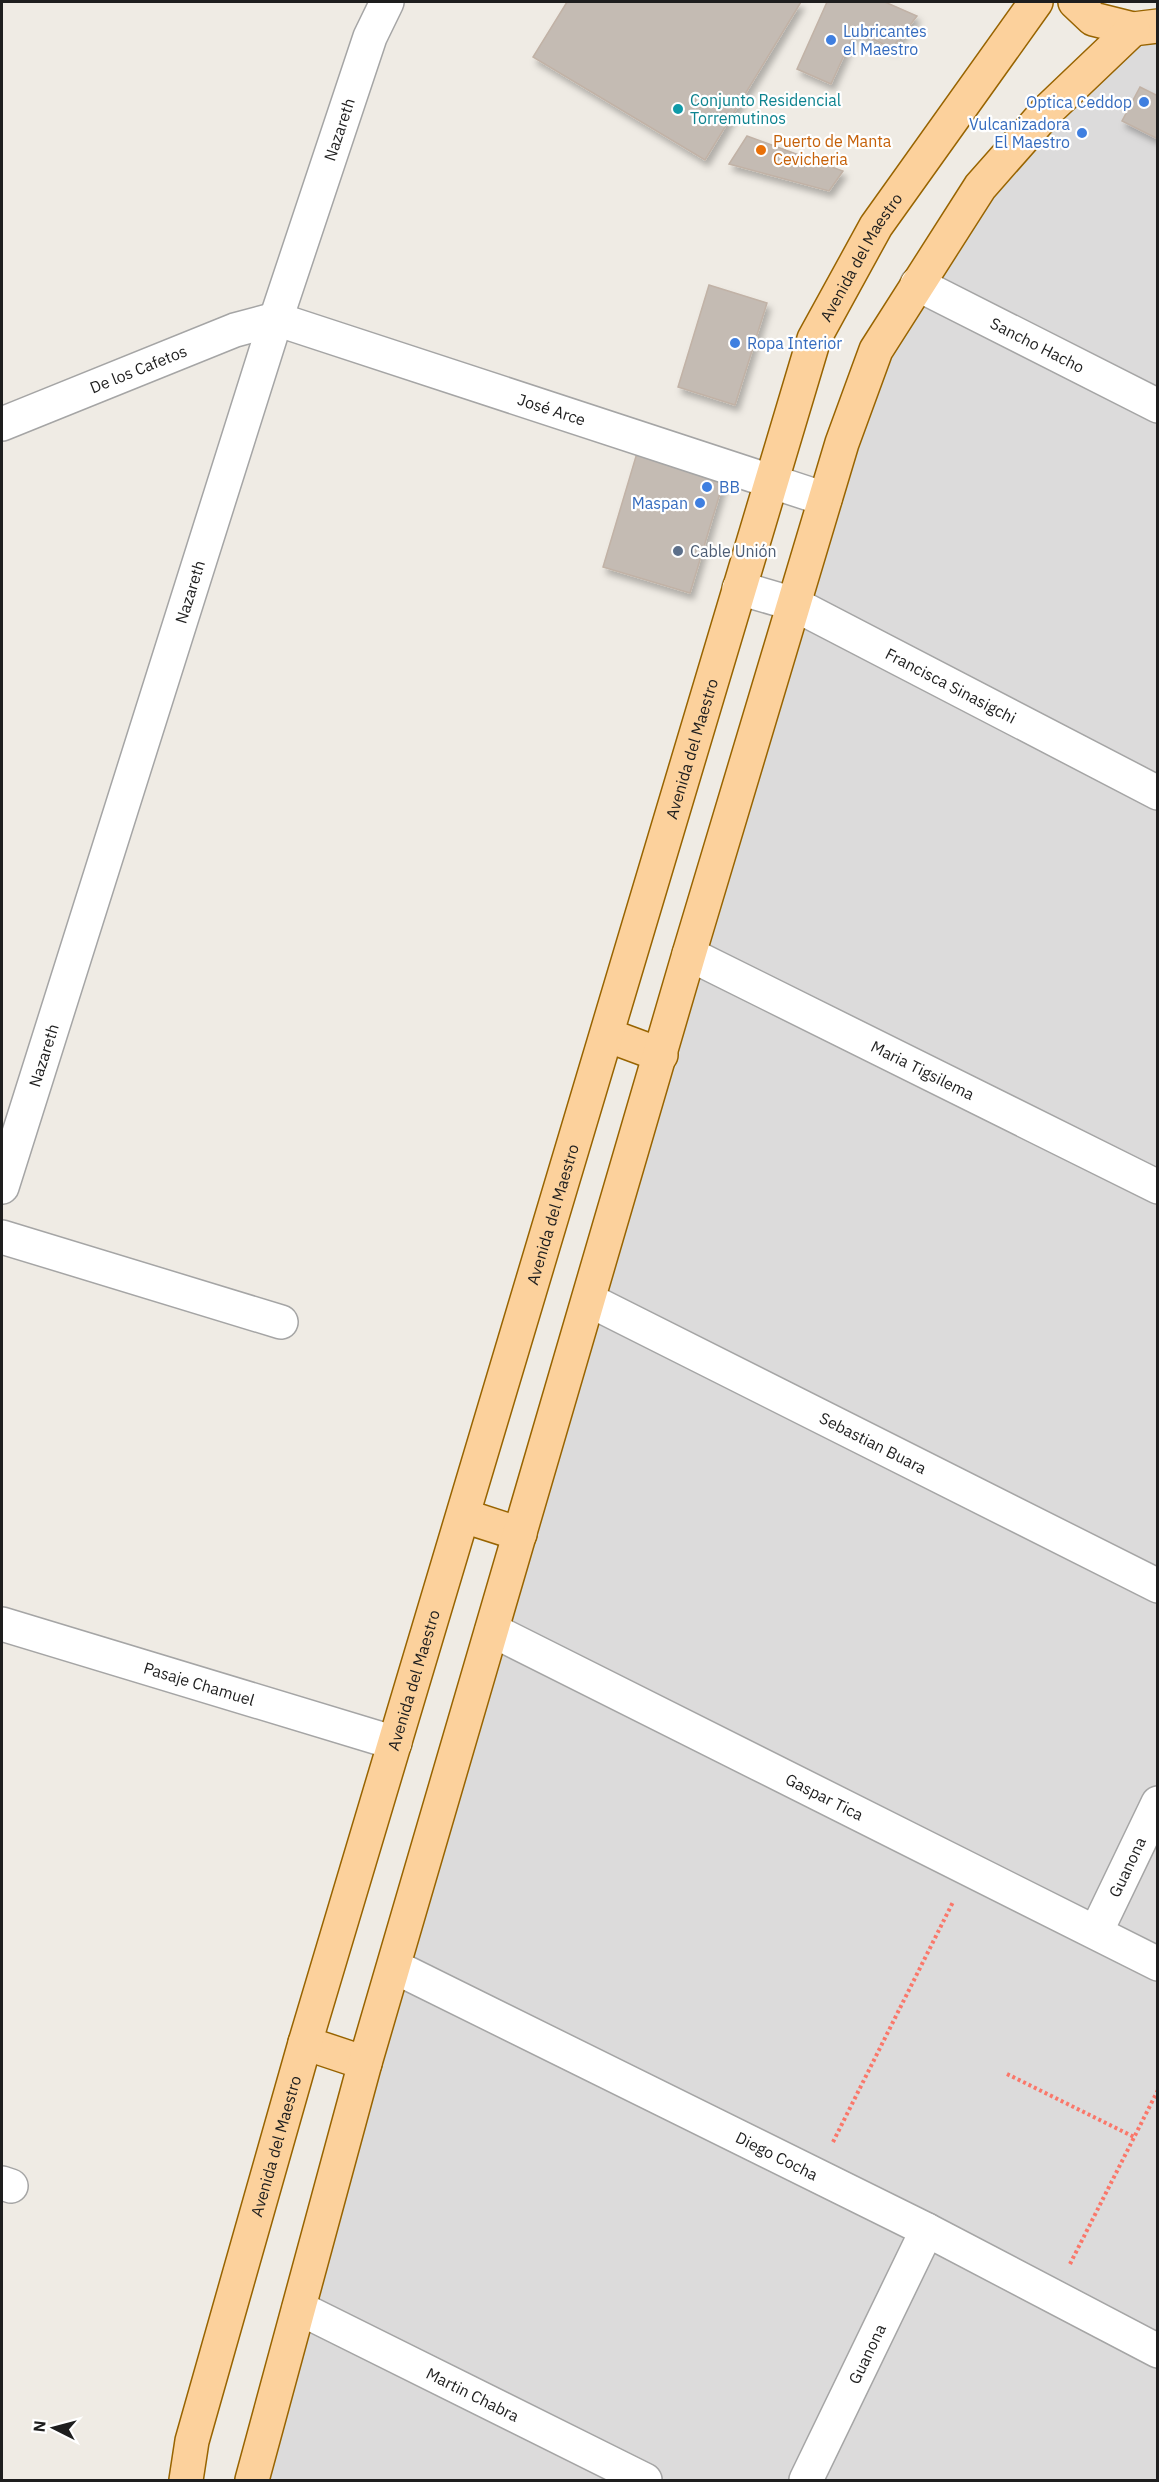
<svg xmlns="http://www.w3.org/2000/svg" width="1159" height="2482" viewBox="0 0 1159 2482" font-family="'IBM Plex Sans',sans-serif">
<defs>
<filter id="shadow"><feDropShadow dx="3.5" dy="6" stdDeviation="3" flood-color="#0004"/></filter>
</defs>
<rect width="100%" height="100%" fill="#efebe4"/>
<path fill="#dcdbdb" d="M1157,24v2456h-905l590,-2037 138,-256z"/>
<g fill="#c4bbb3" stroke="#c1b2a6" stroke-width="1.5" filter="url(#shadow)">
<path d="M567,2h234l-96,158 -172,-103z"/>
<path d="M827,2h58l32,14 -25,32 -37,-17 -24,53 -34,-15z"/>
<path d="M1140,87l18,9v43l-36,-18z"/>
<path d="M747,136l96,35 -14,20 -100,-27z"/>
<path d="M709,285l58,18 -32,102 -57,-18z"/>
<path d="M637,453l87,27 -34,113 -87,-26z"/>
</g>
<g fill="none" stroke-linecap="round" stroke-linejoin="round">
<g stroke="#a5a5a5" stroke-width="36">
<g id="minor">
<path id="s1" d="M917,284l241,122"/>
<path id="s2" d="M276,319l549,180"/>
<path id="s3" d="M2,424l233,-94 41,-11"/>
<path id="s4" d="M739,588l55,16 364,189"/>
<path id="s5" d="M689,954l469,233"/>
<path id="s6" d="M2,1187l274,-868 94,-282 17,-35"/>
<path d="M2,1237l279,85"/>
<path id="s7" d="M589,1300l569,286"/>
<path id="s8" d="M2,1624l393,119"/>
<path id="s9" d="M492,1630l666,334"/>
<path id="s10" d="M1096,1932l62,-129"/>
<path id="s11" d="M395,1967l532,263 231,121"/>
<path d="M2,2183l9,3"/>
<path id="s12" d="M299,2308l346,172"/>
<path id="s13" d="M806,2480l121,-250"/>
</g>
</g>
<g stroke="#986400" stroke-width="36">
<g id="major">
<path d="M1075,2l18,17 40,10 25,-3"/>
<path d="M607,1035l54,20"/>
<path d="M464,1516l56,18"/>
<path d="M305,2043l60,20"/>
<path id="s14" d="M186,2480l6,-39 113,-398 509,-1704 62,-113 160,-224"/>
<path d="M252,2480l113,-417 324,-1109 153,-511 34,-93 104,-163 67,-76 86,-82"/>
</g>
</g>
<g stroke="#fa776a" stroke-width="4" stroke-dasharray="3 3" stroke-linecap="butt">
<path d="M1007,2074l127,63"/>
<path d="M833,2142l120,-240"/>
<path d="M1070,2264l88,-174"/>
</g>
<use href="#minor" stroke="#fff" stroke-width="33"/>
<use href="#major" stroke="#fcd19c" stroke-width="33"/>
</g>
<g fill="#3f7fe0" stroke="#fff" stroke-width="2">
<circle cx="831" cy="40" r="6"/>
<circle cx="1144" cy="102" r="6"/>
<circle cx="1082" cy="133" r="6"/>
<circle cx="735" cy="343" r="6"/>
<circle cx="707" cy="487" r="6"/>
<circle cx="700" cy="503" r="6"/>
</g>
<circle fill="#0f9aa8" stroke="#fff" stroke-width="2" cx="678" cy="109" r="6"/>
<circle fill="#e8710a" stroke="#fff" stroke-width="2" cx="761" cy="150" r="6"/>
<circle fill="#5c6f8a" stroke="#fff" stroke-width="2" cx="678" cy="551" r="6"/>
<g text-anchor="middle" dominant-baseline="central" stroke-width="4.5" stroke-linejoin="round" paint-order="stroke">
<g font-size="16" fill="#366cbe" stroke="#fff" text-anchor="start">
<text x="843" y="31">Lubricantes<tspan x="843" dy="18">el Maestro</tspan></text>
<text x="1132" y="102" text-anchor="end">Optica Ceddop</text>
<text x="1070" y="124" text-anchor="end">Vulcanizadora<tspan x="1070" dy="18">El Maestro</tspan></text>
<text x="747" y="343">Ropa Interior</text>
<text x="719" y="487">BB</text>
<text x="688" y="503" text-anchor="end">Maspan</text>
</g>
<g font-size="16" fill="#0d838f" stroke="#fff" text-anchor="start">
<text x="690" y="100">Conjunto Residencial<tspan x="690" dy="18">Torremutinos</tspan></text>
</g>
<g font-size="16" fill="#1e1e1e" stroke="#fff">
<text stroke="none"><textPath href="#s6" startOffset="1110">Nazareth</textPath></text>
<text stroke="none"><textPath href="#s14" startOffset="2326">Avenida del Maestro</textPath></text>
<text stroke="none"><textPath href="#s1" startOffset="135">Sancho Hacho</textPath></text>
<text stroke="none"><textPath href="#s3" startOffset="147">De los Cafetos</textPath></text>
<text stroke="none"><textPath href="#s2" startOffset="290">José Arce</textPath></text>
<text stroke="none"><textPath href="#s6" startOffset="624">Nazareth</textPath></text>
<text stroke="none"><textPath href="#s4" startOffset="234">Francisca Sinasigchi</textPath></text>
<text stroke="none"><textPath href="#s14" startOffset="1804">Avenida del Maestro</textPath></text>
<text stroke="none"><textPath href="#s6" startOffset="138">Nazareth</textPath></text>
<text stroke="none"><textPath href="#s5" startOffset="261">Maria Tigsilema</textPath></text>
<text stroke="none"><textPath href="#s14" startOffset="1318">Avenida del Maestro</textPath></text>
<text stroke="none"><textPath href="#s7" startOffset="318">Sebastian Buara</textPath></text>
<text stroke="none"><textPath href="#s14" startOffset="832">Avenida del Maestro</textPath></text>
<text stroke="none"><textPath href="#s8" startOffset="206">Pasaje Chamuel</textPath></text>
<text stroke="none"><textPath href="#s9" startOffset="372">Gaspar Tica</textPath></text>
<text stroke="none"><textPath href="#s10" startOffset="72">Guanona</textPath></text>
<text stroke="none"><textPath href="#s14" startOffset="346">Avenida del Maestro</textPath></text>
<text stroke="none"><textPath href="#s11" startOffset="426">Diego Cocha</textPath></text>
<text stroke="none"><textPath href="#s13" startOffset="140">Guanona</textPath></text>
<text stroke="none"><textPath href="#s12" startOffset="194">Martin Chabra</textPath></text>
</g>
<g font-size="16" fill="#c56008" stroke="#fff" text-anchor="start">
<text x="773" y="141">Puerto de Manta<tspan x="773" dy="18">Cevicheria</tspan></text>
</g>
<g font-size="16" fill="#4e5e75" stroke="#fff" text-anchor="start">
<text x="690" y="551">Cable Unión</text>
</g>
</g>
<rect width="1159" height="2482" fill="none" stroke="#1e1e1e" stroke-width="6"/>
<g transform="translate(54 2428) rotate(276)" stroke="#ffffff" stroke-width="4.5" paint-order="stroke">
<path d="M0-4.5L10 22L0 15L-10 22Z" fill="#1e1e1e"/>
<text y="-9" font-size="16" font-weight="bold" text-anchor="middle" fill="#1e1e1e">N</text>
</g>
</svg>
